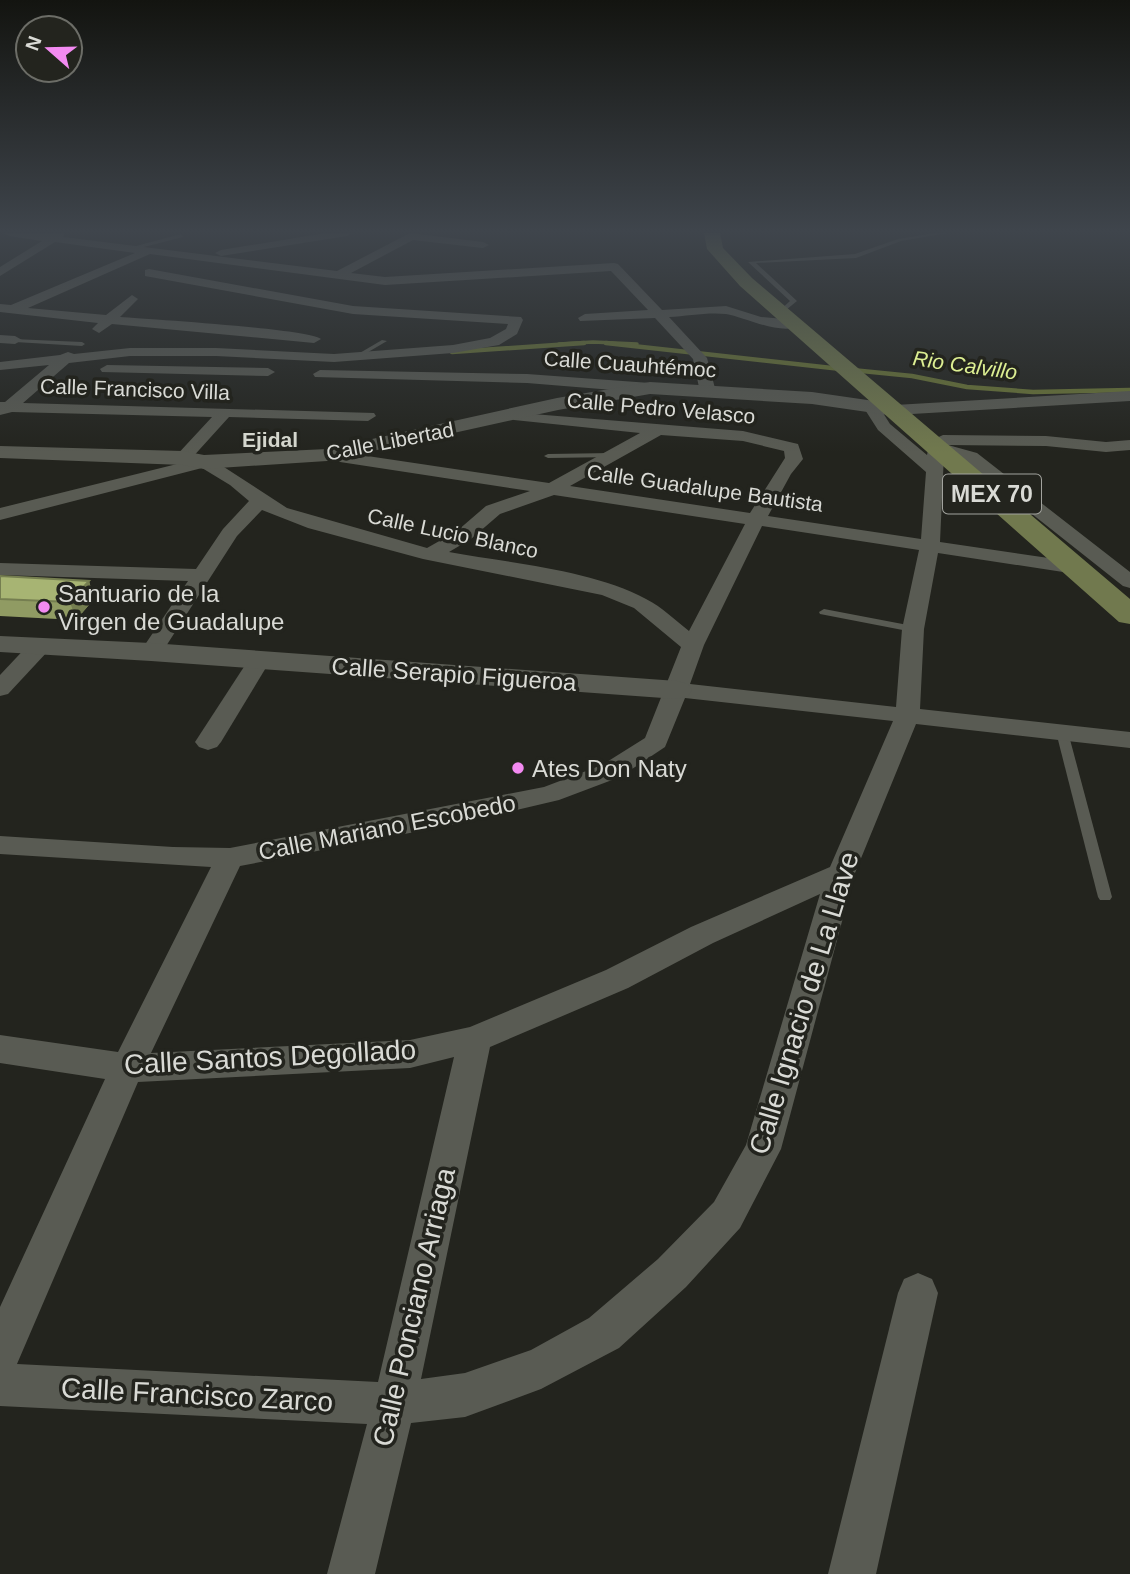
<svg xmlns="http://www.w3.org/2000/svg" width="1130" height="1574" viewBox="0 0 1130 1574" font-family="Helvetica,sans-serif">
<rect width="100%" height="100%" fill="#23241e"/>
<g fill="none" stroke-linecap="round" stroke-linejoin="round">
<path stroke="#6b7637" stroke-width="3.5" d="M559,344l34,-2 44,2"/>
<g stroke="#6b7637" stroke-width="4.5">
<path d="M606,343l235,26"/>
<path d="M452,352l132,-9"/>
<path d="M852,370l60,6 55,11 66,5 97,-2"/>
</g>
<g fill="#595b53" fill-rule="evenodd">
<path d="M935,233h12l-46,8 -45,17 -100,5 41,38 -16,13 -2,-3 11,-10 -42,-39 107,-8 43,-15z"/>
<path d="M181,234l2,3 -55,14 -3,-2z"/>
<path d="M13,339l69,3 3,2 -3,2 -67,-4 -2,-1z"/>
<path d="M382,340l5,1 -29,17 -5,-1z"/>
<path d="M613,453l4,2 -1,2 -68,1 -4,-2 4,-2z"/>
<path d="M824,609l89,17 5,3 -5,3 -93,-18 -1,-2z"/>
<path d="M1062,729l6,3 44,165 -2,3h-10l-2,-3 -42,-165z"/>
</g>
<g fill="#595b53" fill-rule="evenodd">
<path d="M4,233h61l-2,4 274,34 73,-38 73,9 6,3 -6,3 -70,-8 -62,33 34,4 229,-14 4,1 44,46 64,-4 35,11 34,3 7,4c-17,14 -57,-7 -76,-10 -18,-2 -39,2 -57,3l38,41 9,34 -8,5 -8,-5 -7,-33 -38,-41 -75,3 -2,-3 7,-4 63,-4 -37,-39 -226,14 -235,-31 -122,54 78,7 26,-20 6,4 -18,18c28,2 189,12 201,22l-7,4 -202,-19 -13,9 -7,-4 6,-6 -98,-11v-8l11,1 124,-52 -80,-11 -55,34v-9l42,-26 -33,-5z"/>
<path d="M326,233h26l-5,3 -126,20 -6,-3 6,-3z"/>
<path d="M149,269l204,37 168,11 2,3 -6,14 -18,11 -46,8 -119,9 -118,-6h-86l-61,7 -46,40 351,10 2,3 -8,5 -139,-4 -39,43 20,-2 77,50 140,40 30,-17 29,-25 44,-15 -203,-31 -6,-1 -3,-4 3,-4 6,-1 222,33 91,-50 -126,-13 -8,-5 2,-3 235,19 55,13 5,15 -12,15 -23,42 153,23 5,-67 -48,-42 -16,-25 2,-3h12l14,22 37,31 3,-14 13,-6 103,1 60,6 24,-2v10l-24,2 -60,-6 -98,-1 29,8 153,119v16l-7,-2 -158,-125 -21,-7 -4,88 136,20 7,2 3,4 -3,4 -7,2 -138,-21 -14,76 -4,80 210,23v16l-214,-24 -61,149 -74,276 -41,79 -54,59 -67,61 -78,41 -76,28 -54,6 -36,151h-48l40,-150 -367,-18v-99l105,-228 -105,-16v-28l118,17 93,-185 -211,-13v-18l173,11 57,1 314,-61 58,-22 43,-27 36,-91 -47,-39 -32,-13 -179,-36 -115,-31 -46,-18 -25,26 -78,121h-16l-3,-5 48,-71 -188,-6v-12l196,6 27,-40 26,-28 -19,-16 -28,-17 -202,52v-12l181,-45 -7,-5 38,-41 -200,-5 -12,3v-13h5l44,-37 -49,5v-8l60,-7 8,-3 6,2 56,-6h86l118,6 119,-9 37,-7 16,-9 2,-5 -155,-10 -208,-38v-6zM661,435l82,6 41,10 1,7 -35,55 -180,-27zM554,495l191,29 -56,107c-14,-11 -27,-24 -43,-32 -54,-29 -137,-36 -197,-47l22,-13 29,-25zM762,526l157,24 -17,79 -6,78 -206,-23 14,-39zM685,698l208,23 -63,146 -139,60 -85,43 -136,57 -60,13 -259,13 89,-187 216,-42 103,-24 61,-23 45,-30zM820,894l-74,251 -32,57 -56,57 -69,59 -58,32 -66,23 -44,6 69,-332 138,-59 85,-45zM454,1057l-76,325 -361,-18 121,-282 272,-14z"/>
<path d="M0,335l15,1 7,4 -7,4 -15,-1z"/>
<path d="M107,365l161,3 7,4 -7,4 -166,-4 -2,-3z"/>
<path d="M320,370l207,4 123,9 8,5 -8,5 -123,-10 -212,-6 -2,-3z"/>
<path d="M1130,391v10l-235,14 -8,-5 8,-5z"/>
<path d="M40,639l8,2 3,5 -3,5 -40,43 -8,2v-21l32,-34z"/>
<path d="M259,654l8,2 3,5 -49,81 -4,5 -9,3 -9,-3 -4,-5 56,-86z"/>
<path d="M918,1273l14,6 6,14 -62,281h-48l70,-281 6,-14z"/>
</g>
<g fill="#595b53" fill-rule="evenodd">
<path d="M650,382l162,10 83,12 7,2 3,4 -3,4 -7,2 -83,-12 -162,-10 -92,16 -231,51 -123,8 -21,-4 -183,-7v-12l183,5 21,4 123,-6 230,-51z"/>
<path d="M0,636l151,7 526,38 11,3 4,6 -4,6 -11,3 -526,-38 -151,-9z"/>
</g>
<path fill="#71794e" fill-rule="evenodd" d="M704,233h16l3,15 29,30 378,321v25l-11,-2 -379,-336 -33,-37z"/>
</g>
<path fill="#909b63" d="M0,576l89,5 5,18 -18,21 -76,-4z"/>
<path fill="#757e50" d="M89,581l5,18 -18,21 -6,-18z"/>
<path fill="#a7b473" stroke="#757e50" stroke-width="2" d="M0,576l89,5 -19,21 -70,-3z"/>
<linearGradient id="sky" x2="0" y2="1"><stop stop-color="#131410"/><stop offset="0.51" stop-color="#3f454c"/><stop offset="1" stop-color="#3f454c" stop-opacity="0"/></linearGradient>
<rect width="1130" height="453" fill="url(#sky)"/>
<g fill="#f38af1" stroke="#23241e" stroke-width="2.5">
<circle cx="44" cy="607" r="7"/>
<circle cx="518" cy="768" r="7"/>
</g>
<g text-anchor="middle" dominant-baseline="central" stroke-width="7" stroke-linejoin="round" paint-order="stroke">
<g font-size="21" fill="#d9dad5" stroke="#23241e">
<text transform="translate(630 364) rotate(4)">Calle Cuauhtémoc</text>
<text transform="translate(135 389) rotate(2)">Calle Francisco Villa</text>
<text transform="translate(661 408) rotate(5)">Calle Pedro Velasco</text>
<text transform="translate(390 441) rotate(-11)">Calle Libertad</text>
<text transform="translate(705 488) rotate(8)">Calle Guadalupe Bautista</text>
<text transform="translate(453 533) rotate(12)">Calle Lucio Blanco</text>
</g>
<g font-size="21" font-style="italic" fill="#ddef92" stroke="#23241e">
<text transform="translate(965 365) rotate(8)">Rio Calvillo</text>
</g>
<g font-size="21" font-weight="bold" fill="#d4d6cd" stroke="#23241e">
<text x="270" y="439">Ejidal</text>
</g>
<rect fill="#23241e" stroke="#a2a39e" stroke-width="2" x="943" y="474.5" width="98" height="39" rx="5"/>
<g font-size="23" font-weight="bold" fill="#d9dad5">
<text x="992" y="494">MEX 70</text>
</g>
<g font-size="24" fill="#d9dad5" stroke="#23241e" text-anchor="start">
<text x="58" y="593">Santuario de la<tspan x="58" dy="28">Virgen de Guadalupe</tspan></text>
<text x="532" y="768">Ates Don Naty</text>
</g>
<g font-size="24" fill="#d9dad5" stroke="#23241e">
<text transform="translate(454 674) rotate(4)">Calle Serapio Figueroa</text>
<text transform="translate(387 827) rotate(-11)">Calle Mariano Escobedo</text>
</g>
<g font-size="28" fill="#d9dad5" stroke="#23241e">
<text transform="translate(804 1003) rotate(-73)">Calle Ignacio de La Llave</text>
<text transform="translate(270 1057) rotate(-3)">Calle Santos Degollado</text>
<text transform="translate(414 1307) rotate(-77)">Calle Ponciano Arriaga</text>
<text transform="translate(197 1395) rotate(3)">Calle Francisco Zarco</text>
</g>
</g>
<g transform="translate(49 49) rotate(290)"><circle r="33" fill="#23241e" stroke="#6c6d67" stroke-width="2"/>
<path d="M0-5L12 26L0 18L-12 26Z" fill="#f38af1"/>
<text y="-10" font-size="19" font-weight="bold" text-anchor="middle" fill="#d9dad5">N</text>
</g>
</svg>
